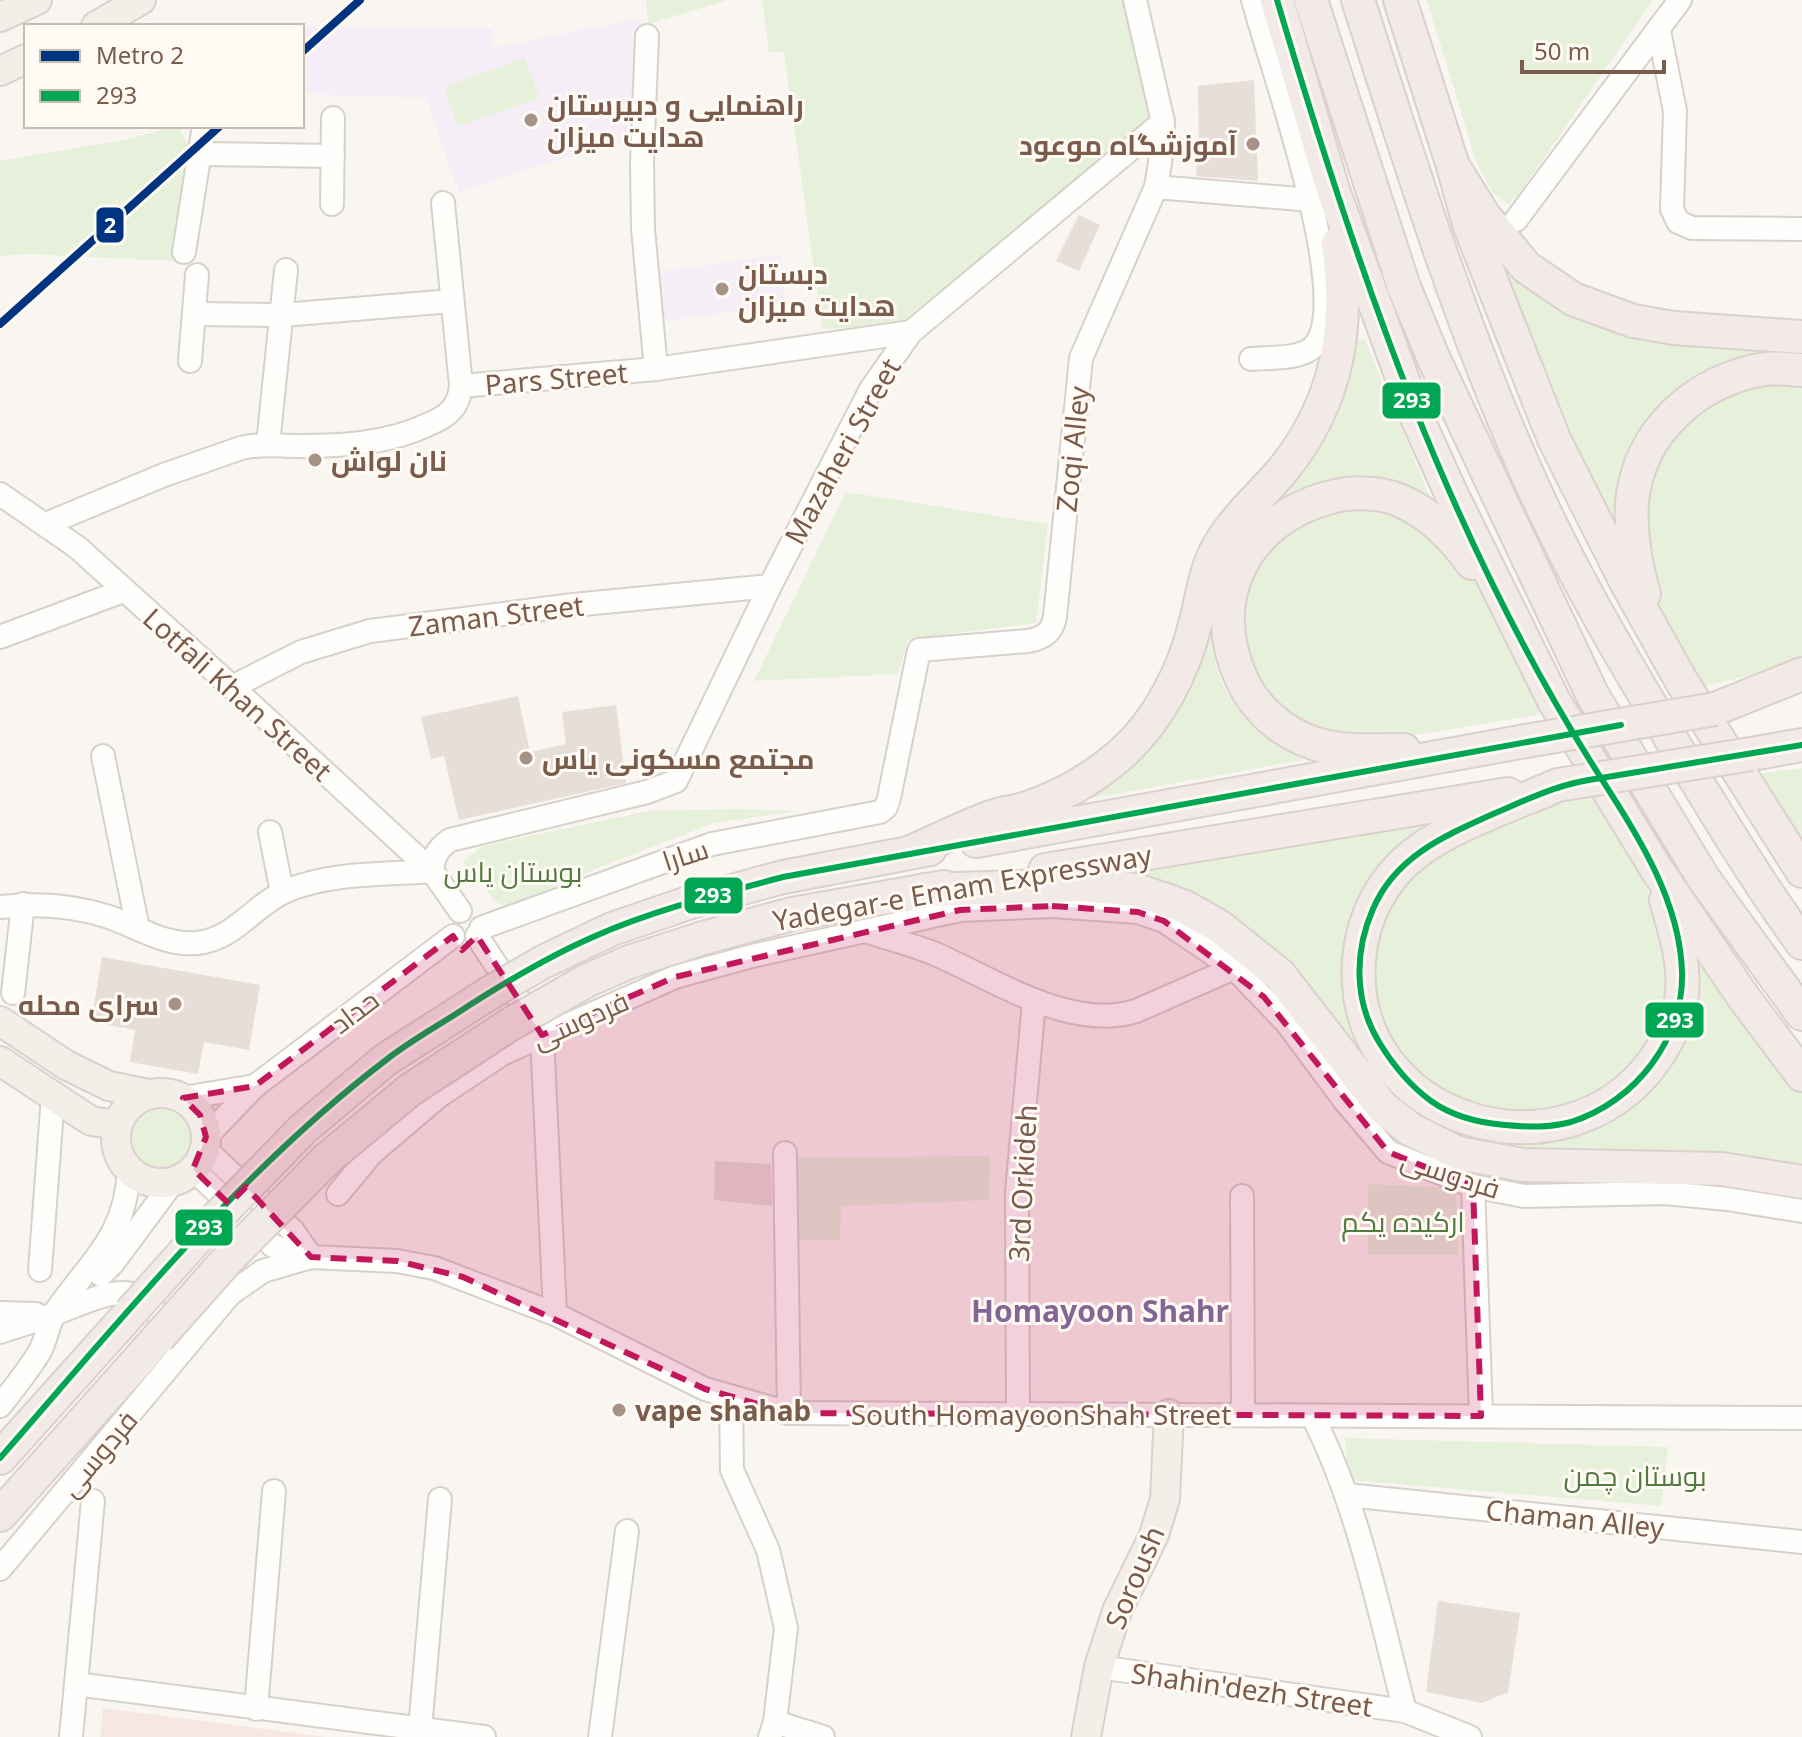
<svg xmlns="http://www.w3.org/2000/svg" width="1802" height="1737" viewBox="0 0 1802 1737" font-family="'Noto Sans',Cairo,sans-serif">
<rect width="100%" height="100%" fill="#f9f5f0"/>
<path fill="#f6e8e1" d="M103,1708l223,29h-226z"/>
<g fill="#f6eef6">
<path d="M641,18l-15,124 -104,28 -63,23 -33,-95 -124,-4v-68h-64v-1l254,4v19z"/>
<path d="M781,255l4,50 -122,16 -4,-49z"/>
</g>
<g fill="#e7f0db">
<path d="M646,0h82l-80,24z"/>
<path d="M762,0h367l27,121 -259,204 -75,4 -38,-277h-15z"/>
<path d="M1427,0h226l-134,194 -11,10 -16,-12 -16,-31z"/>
<path d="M525,58l14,40 -81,29 -14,-40z"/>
<path d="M173,126h6l14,31 -20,104 -145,-7 -28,2v-95l134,-23z"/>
<path d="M1477,216l52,67 273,64v14l-149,63 -21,158 -78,-166z"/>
<path d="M1357,339l8,1 64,155c-23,-9 -46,-19 -71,-18 -23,2 -50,7 -70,19 -8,4 -16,13 -23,20 -44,41 -66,100 -46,159 9,25 27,47 49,61 12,8 27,11 35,24l-216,39c55,-44 102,-92 117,-164 7,-35 7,-61 27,-92 22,-36 58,-62 81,-98 20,-33 31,-71 45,-106z"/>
<path d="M1802,380v283l-110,26 -33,-72 -20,-98 27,-85 75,-50z"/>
<path d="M846,492l202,32 -12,99 -128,16 -10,35 -144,7z"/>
<path d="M1356,502l72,22 52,59 68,130 -176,29 -32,-1 -58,-25 -17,-16 -29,-63 14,-73 41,-42z"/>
<path d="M1802,768v84l-52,-77z"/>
<path d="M1598,796l55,102 20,79 -12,52 -52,60 -58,24h-43l-40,-6 -49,-28 -37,-52 -11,-37 5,-62 27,-52 96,-59z"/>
<path d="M1500,802l-96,50 -53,157 141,129 172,-66 8,-167 130,181v87l-303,-18 -99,-43 -99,-123 -236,-112z"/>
<path d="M741,809l59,2 -86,12 -119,46 -87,38 -12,-5 -33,-40 19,-16 167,-35z"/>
<circle cx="160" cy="1137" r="34"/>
<path d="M990,1156l-1,44 -148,6 -1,34h-45l2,-82z"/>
<path d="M1368,1184l88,4 2,67h-90z"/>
<path d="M1345,1438l323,9 -7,59 -312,-26z"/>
</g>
<g fill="#e6ded7">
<path d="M1254,80l4,101 -62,-5 3,-27 -1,-63z"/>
<path d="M1079,215l21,10 -21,46 -23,-10z"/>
<path d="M518,696l12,56 36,-8 -4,-32 54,-7 10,78 -167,37 -15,-64 -13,3 -10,-42z"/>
<path d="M102,957l158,28 -11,65 -45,-8 -6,32 -68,-12 5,-32 -44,-8z"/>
<path d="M715,1161l56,3 1,42 -58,-6z"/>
<path d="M1438,1601l82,12 -12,79 -26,11 -56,-11z"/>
</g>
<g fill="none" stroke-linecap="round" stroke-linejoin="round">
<g stroke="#d7d1cb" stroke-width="26">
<g id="minor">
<path d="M1659,31l16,80 -3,98 6,13 14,6 110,1"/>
<path d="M647,36l-5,127 1,66 13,140"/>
<path d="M200,154l133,2"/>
<path d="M1156,187l155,13"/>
<path d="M332,204l1,-86"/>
<path d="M1516,220l164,-220"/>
<path d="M184,252l20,-126"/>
<path d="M194,314l88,1 170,-14"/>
<path d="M1251,359c18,-2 52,1 64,-14 40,-47 -46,-284 -62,-345"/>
<path d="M190,361l7,-86"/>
<path d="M461,386l195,-17 255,-37"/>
<path d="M268,444l18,-174"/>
<path d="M0,494l77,53 155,140 200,184 28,40"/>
<path d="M46,524l118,-49 77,-27c20,-5 37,-2 56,-2 44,0 90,-2 130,-21 20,-8 32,-17 34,-39l-18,-183"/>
<path d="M0,637l123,-46"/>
<path d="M232,687l69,-35 69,-21 203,-26 197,-19"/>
<path d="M103,756l35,173"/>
<path d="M270,832l12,60"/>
<path d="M432,871c2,-15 5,-22 18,-31l197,-48 29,-11 94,-195 101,-197 40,-57 252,-210"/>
<path d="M0,907c37,-4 74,-2 109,10 29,10 56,29 88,26 38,-4 57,-38 89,-52 44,-19 98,-16 146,-20"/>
<path d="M481,928l231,-84 168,-32 6,-5 3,-9 30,-148 109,-9c15,-3 24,-8 27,-24l26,-259 75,-171 4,-24 3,-41 -28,-122"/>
<path d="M869,932c21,7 43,13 64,21 59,25 137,79 203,58l98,-43"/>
<path d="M477,936l65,99 13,279"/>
<path d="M13,993l10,-89"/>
<path d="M183,1098l72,-12"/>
<path d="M206,1137l49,-51 198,-150"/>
<path d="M785,1153l4,260"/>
<path d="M193,1169l80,77 38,11 -18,-26 -88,-82"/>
<path d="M1473,1186l8,230"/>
<path d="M338,1194l33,-40 68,-58 63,-42 173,-77 77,-21 208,-46 92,-4 86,6 26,9 70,47 52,54 58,78 44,52 85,34 51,10 141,-3 62,6 75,12"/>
<path d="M1242,1196l1,219"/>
<path d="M40,1270l13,-174"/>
<path d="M101,1275l12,-12 60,-81"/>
<path d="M0,1313l36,1"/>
<path d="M0,1332c18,-6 36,-11 54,-18 52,-20 94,-45 115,27"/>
<path d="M731,1398l1,72 36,80 18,78 -11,94 -5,15"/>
<path d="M0,1406c14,-18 29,-36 40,-55 7,-13 8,-29 16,-40 35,-51 69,-73 73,-140"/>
<path d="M1018,1413l-1,-221 17,-191"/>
<path d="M1313,1417c46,91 66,195 92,294"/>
<path d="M1347,1495l455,47"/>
<path d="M0,1569l230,-275 33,-23 48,-14 86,4 37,7 121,46 150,75 84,24 1013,5"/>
<path d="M1099,1667l306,44 65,26"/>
<path d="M76,1684l408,53"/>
<path d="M256,1709l18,-218"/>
<path d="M775,1722l48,15"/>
<path d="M420,1729l20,-230"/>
<path d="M71,1737l22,-236"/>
<path d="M600,1737l27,-206"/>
</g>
</g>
<g stroke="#dad1cc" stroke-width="32">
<g id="major">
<path d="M0,17l37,-17"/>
<path d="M96,26l45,-26"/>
<path d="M0,71l26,-12"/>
<path d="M0,1021l66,44 43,21 39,8"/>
<path d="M0,1061l91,60 26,4"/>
<circle cx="161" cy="1138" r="45"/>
<path d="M1086,1737l13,-70 18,-56 37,-76 11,-36 4,-85"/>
</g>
</g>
<g stroke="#dad1cc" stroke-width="36">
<g id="highway">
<path d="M1277,0l56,190 84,228 34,75 103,208 103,169 87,128 58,77"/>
<path d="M1311,0l93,287 29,70 160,339 111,183 98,135"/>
<path d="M1358,0c50,156 98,312 164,462 40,93 91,181 143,267 44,73 87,145 137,214"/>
<path d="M1400,0l53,166 32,51 41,50 47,32 60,22 41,7 128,9"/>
<path d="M1453,166l16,58 85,215 73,145 55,98 120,189"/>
<path d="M1644,594c-8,-28 -14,-61 -12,-91 6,-71 64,-123 133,-134 12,-2 25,1 37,1"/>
<path d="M1715,709l87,-35"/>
<path d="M1404,750c-29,0 -62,3 -91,-7 -30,-10 -58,-34 -71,-63 -37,-79 1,-158 85,-182 22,-6 50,-7 72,2 31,13 53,36 73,63"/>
<path d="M1751,754l51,-9"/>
<path d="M1558,785c-45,20 -102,38 -141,67 -35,26 -55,66 -58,109 -11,160 203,226 295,100 12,-17 24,-39 27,-60 6,-35 -6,-68 -15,-101"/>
<path d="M976,841l550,-100"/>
<path d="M911,852c27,-12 55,-26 83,-36 10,-3 20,-4 30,-7 34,-11 68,-30 95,-53 40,-35 65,-85 77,-135 6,-24 9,-48 20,-70 16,-31 44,-54 66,-80 56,-69 68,-142 56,-228"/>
<path d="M1045,870l463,-76"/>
<path d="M925,890l155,-5 57,5 46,16 37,21 60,48 103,133 27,21 48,24 65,12 199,4 80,13"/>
<path d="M691,902l92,-25 147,-28"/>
<path d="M703,938l89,-24 152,-27"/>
<path d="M0,1458l130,-145"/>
<path d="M0,1515l158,-177"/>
</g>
</g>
<use href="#minor" stroke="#fefefd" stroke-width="22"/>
<use href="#major" stroke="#f3eee8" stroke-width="28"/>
<use href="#highway" stroke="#f2eae7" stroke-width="32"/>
<g stroke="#dad1cc" stroke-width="36" stroke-linecap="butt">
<g id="highway-bridge">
<path d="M1526,741l189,-32"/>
<path d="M1558,785l193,-31"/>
<path d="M130,1313l69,-77 104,-107 82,-69 106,-68 52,-30 69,-33 79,-27"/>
<path d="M158,1338l70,-79 100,-101 82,-68 99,-65 77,-44 43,-19 74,-24"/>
</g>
</g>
<use href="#highway-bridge" stroke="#f2eae7" stroke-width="32"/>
<g stroke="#fffaf3" stroke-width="12">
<g id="bus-1">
<path d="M1277,0c80,270 171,539 324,778"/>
<path d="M1601,778c37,58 79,123 81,194 2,67 -47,130 -111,150 -22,6 -44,5 -66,3 -25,-2 -53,-9 -74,-24 -22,-16 -38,-36 -52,-59 -25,-41 -25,-90 -6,-133 22,-52 71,-73 120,-95 40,-17 64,-30 108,-36z"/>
<path d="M1601,778l201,-33"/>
<path d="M0,1458c121,-138 239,-286 386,-398 24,-19 50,-33 76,-50 42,-27 85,-53 131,-73 61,-27 126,-43 190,-60l838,-152"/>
</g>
</g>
<use href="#bus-1" stroke="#00a651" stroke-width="6"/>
<g stroke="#fffaf3" stroke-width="14">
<g id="metro-1">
<path d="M302,52l58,-52"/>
<path d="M0,324l220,-198"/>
</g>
</g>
<use href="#metro-1" stroke="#003380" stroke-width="8"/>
</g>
<path fill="#c2185b" fill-opacity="0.2" stroke="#c2185b" stroke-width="6" stroke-dasharray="16 10" stroke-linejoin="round" d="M1052,906l86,6 26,9 100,76 124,155 85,34 8,230 -692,-3 -84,-24 -242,-112 -66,-16 -86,-4 -65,-70 -17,17 -36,-35 13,-32 -6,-22 -17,-17 72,-12 198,-150 9,14 15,-14 65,99 133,-58 285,-67z"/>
<g fill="#a69286" stroke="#fffaf3" stroke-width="3">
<circle cx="531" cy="120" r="8"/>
<circle cx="1253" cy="144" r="8"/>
<circle cx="722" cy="289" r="8"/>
<circle cx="315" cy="460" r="8"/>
<circle cx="526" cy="758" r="8"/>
<circle cx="175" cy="1004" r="8"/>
<circle cx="619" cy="1410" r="8"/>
</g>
<g text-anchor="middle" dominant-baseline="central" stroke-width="6" stroke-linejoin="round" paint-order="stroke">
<g font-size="28" font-weight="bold" fill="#7a5c4d" stroke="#fffaf3" text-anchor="start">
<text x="547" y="104">راهنمایی و دبیرستان<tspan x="547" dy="32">هدایت میزان</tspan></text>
<text x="1237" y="144" text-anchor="end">آموزشگاه موعود</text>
<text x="738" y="273">دبستان<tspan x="738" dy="32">هدایت میزان</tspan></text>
<text x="331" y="460">نان لواش</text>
<text x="542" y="758">مجتمع مسکونی یاس</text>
<text x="159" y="1004" text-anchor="end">سرای محله</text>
<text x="635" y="1410">vape shahab</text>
</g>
<g font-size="28" fill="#7a5c4d" stroke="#fffaf3">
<text transform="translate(556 378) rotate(-5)">Pars Street</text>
<text transform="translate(1072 449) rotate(-84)">Zoqi Alley</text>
<text transform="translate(842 451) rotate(-61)">Mazaheri Street</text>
<text transform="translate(496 615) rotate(-7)">Zaman Street</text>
<text transform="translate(238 694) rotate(42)">Lotfali Khan Street</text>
<text transform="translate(685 854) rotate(-18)">سارا</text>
<text transform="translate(962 887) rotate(-10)">Yadegar-e Emam Expressway</text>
<text transform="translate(354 1011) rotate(-37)">حداد</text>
<text transform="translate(580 1019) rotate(-24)">فردوسی</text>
<text transform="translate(1451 1173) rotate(18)">فردوسی</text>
<text transform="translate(1022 1183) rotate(-87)">3rd Orkideh</text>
<text x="1041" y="1414">South HomayoonShah Street</text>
<text transform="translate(98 1453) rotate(-50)">فردوسی</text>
<text transform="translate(1575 1518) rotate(6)">Chaman Alley</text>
<text transform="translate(1134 1577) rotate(-67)">Soroush</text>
<text transform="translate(1252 1689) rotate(8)">Shahin'dezh Street</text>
</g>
<g font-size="28" fill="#537a41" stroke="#fffaf3">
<text x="513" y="871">بوستان یاس</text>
<text x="1403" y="1221">ارکیده یکم</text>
<text x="1635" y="1475">بوستان چمن</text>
</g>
<g font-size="30" font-weight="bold" fill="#846695" stroke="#fffaf3">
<text x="1100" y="1310">Homayoon Shahr</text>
</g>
</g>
<g stroke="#fffaf3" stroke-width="3">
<rect x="95" y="206" width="30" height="38" rx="8" fill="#003380"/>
<rect x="1381" y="381" width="61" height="39" rx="8" fill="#00a651"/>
<rect x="683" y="876" width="61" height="39" rx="8" fill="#00a651"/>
<rect x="1644" y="1001" width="61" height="38" rx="8" fill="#00a651"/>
<rect x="174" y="1208" width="60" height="39" rx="8" fill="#00a651"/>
</g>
<g font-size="22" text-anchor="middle" font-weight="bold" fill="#fff">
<text x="110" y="233">2</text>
<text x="1412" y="408">293</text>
<text x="713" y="903">293</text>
<text x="1675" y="1028">293</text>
<text x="204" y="1235">293</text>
</g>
<rect x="24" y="24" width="280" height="104" fill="#fffaf3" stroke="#cabbb1" stroke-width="2"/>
<rect x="40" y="50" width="40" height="12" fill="#003380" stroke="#cabbb1" stroke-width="2"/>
<text x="96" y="64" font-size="24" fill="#7a5c4d">Metro 2</text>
<rect x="40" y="90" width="40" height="12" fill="#00a651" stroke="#cabbb1" stroke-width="2"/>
<text x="96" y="104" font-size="24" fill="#7a5c4d">293</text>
<path d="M1522 60v12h142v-12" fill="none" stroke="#7a5c4d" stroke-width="4"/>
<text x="1534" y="60" font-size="24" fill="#7a5c4d" stroke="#fffaf3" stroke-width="6" paint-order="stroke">50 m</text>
</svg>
